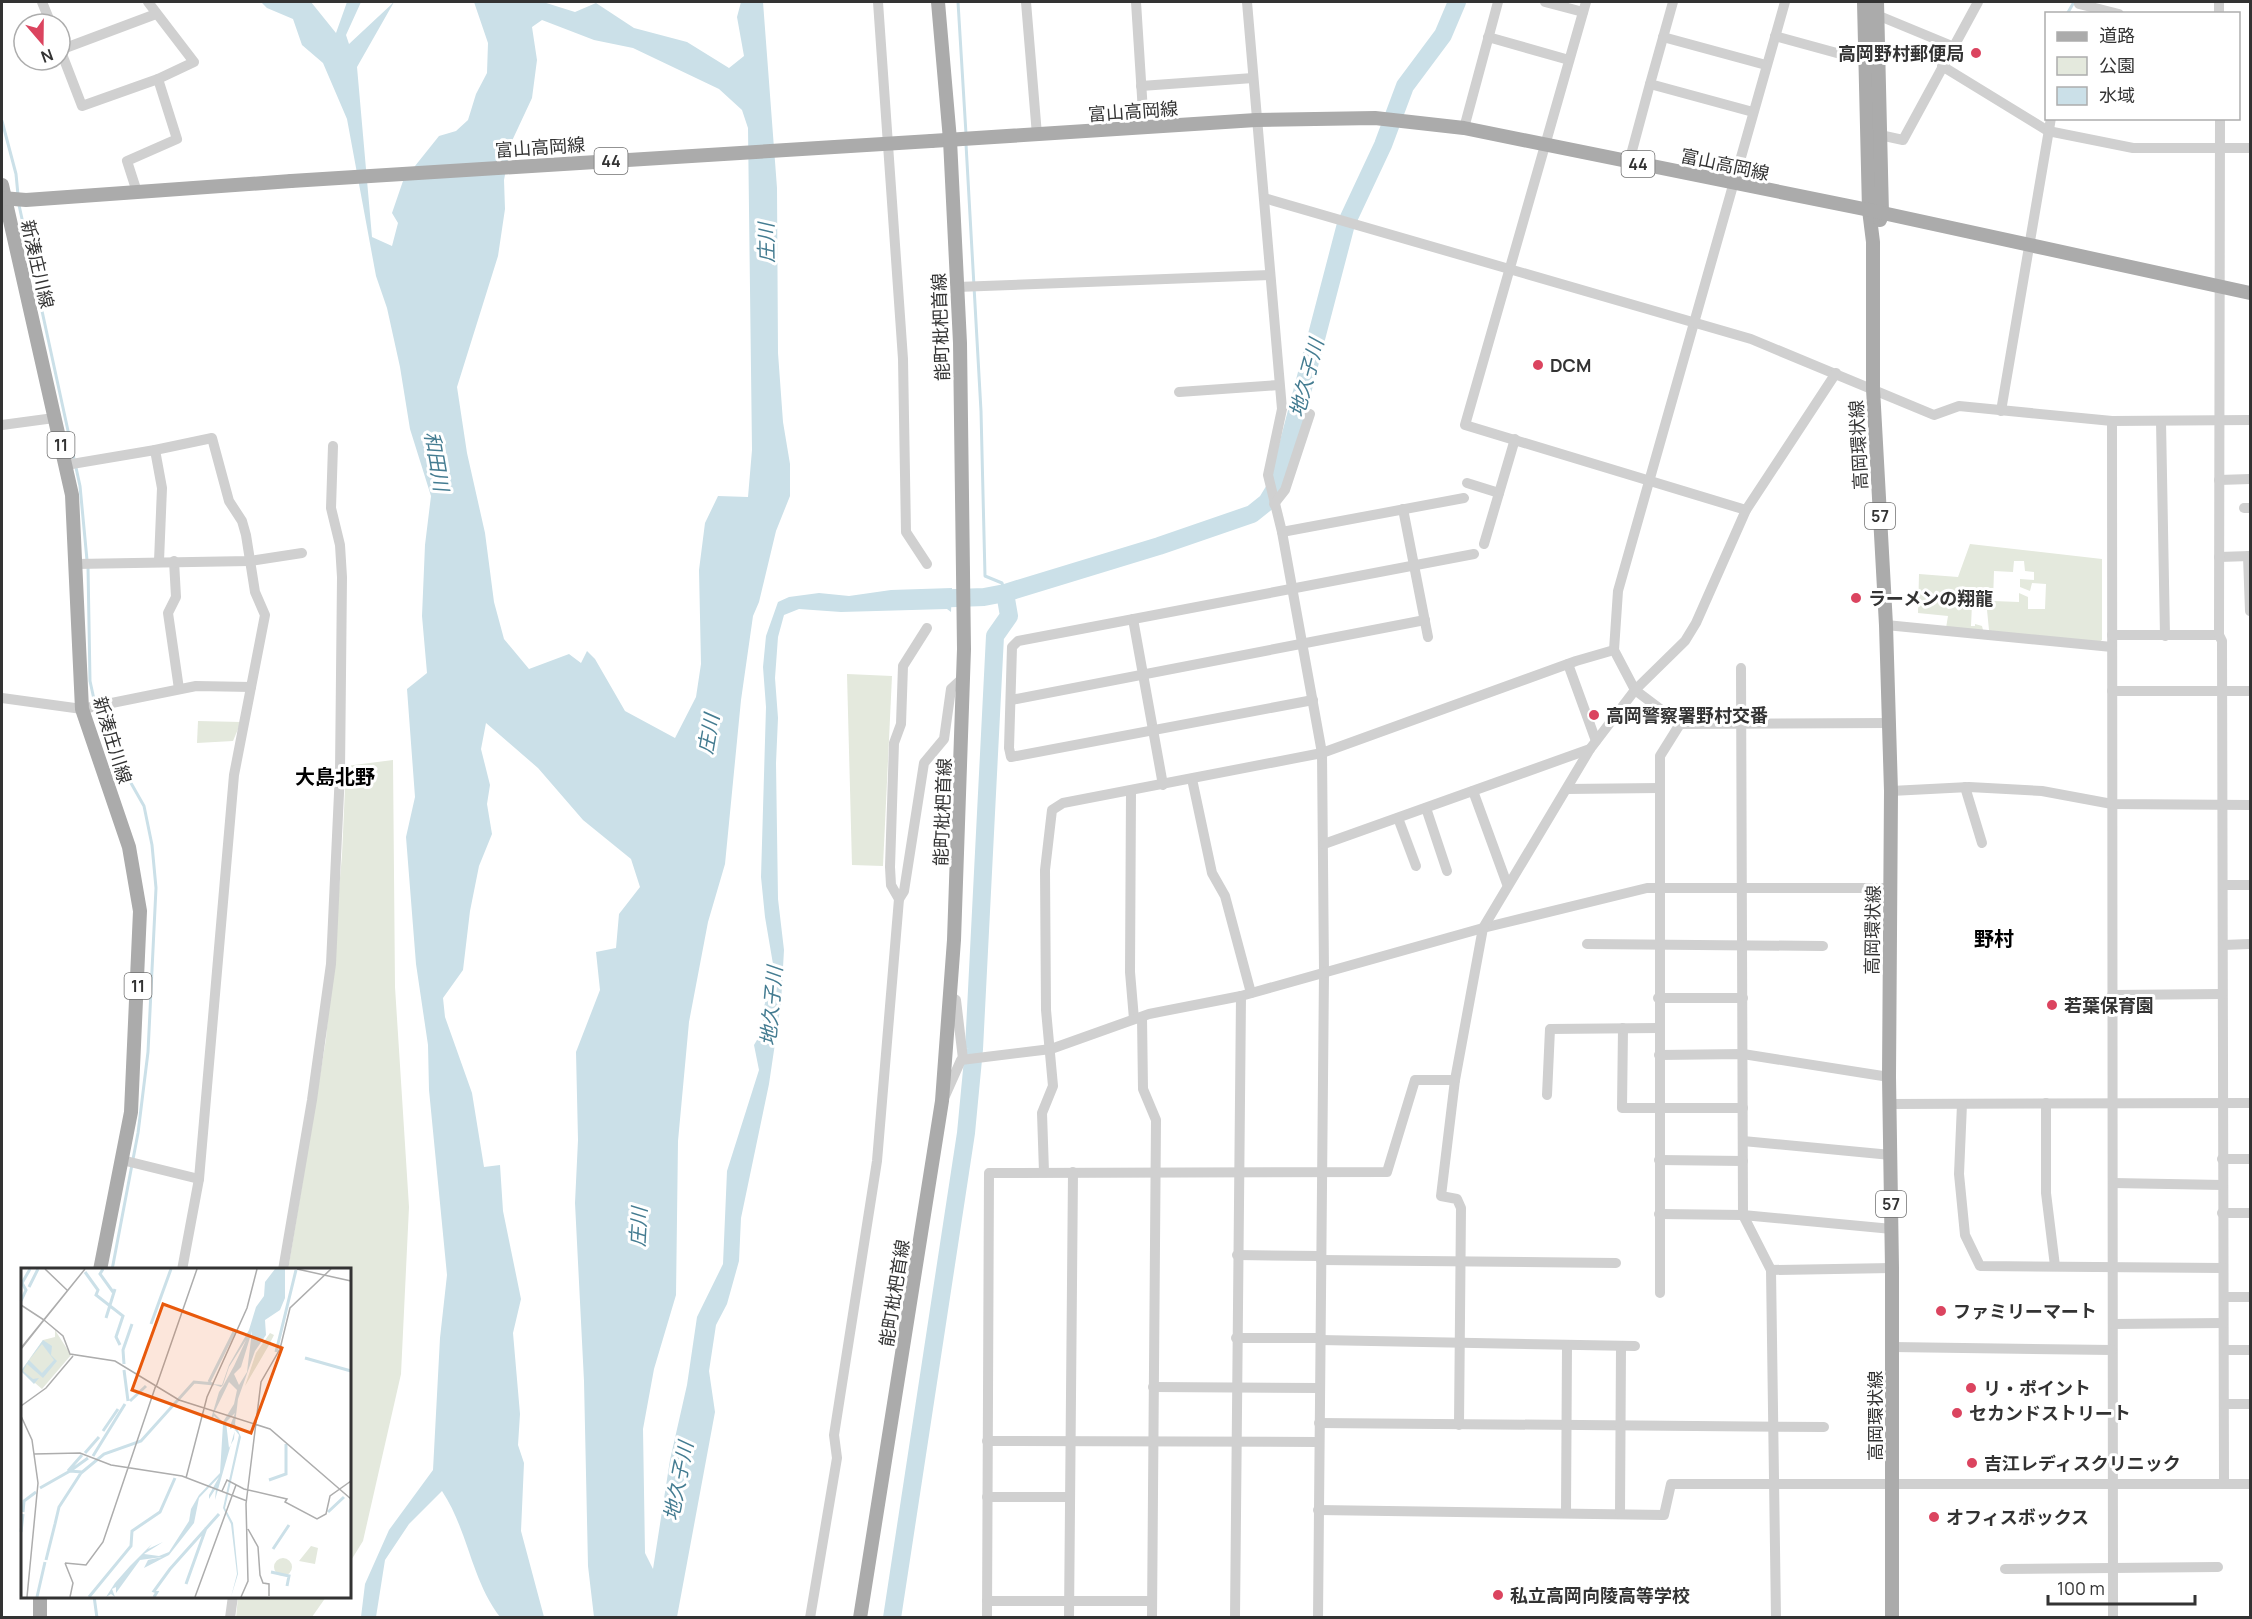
<svg xmlns="http://www.w3.org/2000/svg" width="2252" height="1619" viewBox="0 0 2252 1619" font-family="Manrope,'Noto Sans JP',sans-serif">
<rect width="100%" height="100%" fill="#fff"/>
<g fill="#e4e9dd" fill-rule="evenodd">
<path d="M1970,544l132,15v81l-6,4 -150,-16 2,-12 -30,-3 1,-39 39,3zM2014,561h10l1,10 9,1v8l-14,-1v8l10,4 2,-8 14,1 -1,25h-17v-12l-9,-4v9l-26,-1 1,-30 19,1zM1972,604l10,1 1,4 4,1 2,20h-6l-1,-4 -7,-2v2h-4z"/>
<path d="M847,674l45,2 -9,190 -31,-1z"/>
<path d="M198,721l43,1 -8,19 -36,2z"/>
<path d="M393,760l2,227 14,220 -8,167 -38,167 -13,21v-292h-62l38,-231 16,-184 4,-89z"/>
<path d="M238,1597h88l-14,20 -76,1z"/>
</g>
<path fill="#cbe0e8" fill-rule="evenodd" d="M261,2h50l25,31 11,-31h14l-15,33 3,9 45,-42 -37,65 15,170 20,9 6,-23 -6,-10 11,-32 36,-45 17,-5 12,-11 8,-26 11,-21 1,-30 -14,-41h69l32,10 21,-9 38,25 53,14 42,26 15,-12 -7,-39 4,-15h22l14,186 1,165 5,69 7,42v32l-14,35 -17,71 -6,14 -12,84 -16,164 -17,58 -19,100 -11,119 -2,154 -22,74 -11,60 2,124 8,16 17,-109 17,-75 10,-68 26,-53 4,-93 32,-101 -5,-25 10,-17 -2,-14 12,-44 -9,-53 -4,-40 5,-170 -3,-40 3,-31 12,-34 11,-5 30,-4 30,3 42,-6 61,-2 -1,24 -4,-3 -106,3 -42,-3 -15,6 -6,22 -3,41 3,40 -2,45 2,136 6,51 -3,53 -12,81 -28,134 -2,43 -12,43 -11,21 -7,46 6,41 -38,205h-83l-6,-51 -4,-185 -9,-178 3,-63 -2,-88 24,-62 -4,-38 20,-4 3,-34 21,-27 -9,-28 -48,-39 -45,-52 -52,-45 -5,26 9,36 -3,19 5,30 -13,32 -9,45 -7,59 -20,28 2,19 27,76 12,74 16,-2 3,46 18,88 -8,34 7,81 -2,31 6,18 -3,68 23,86h-44c-29,-38 -32,-87 -58,-126l-33,33 -24,36 -9,57h-15l4,-33 24,-54 44,-60 7,-132 7,-63 -18,-185 -1,-45 -12,-81 -10,-127 9,-40 -8,-108 20,-16 -5,-57 3,-71 6,-49 -21,-67 -10,-62 -13,-59 -11,-32 -29,-157 -24,-56 -21,-18 -9,-26 -26,-11zM542,20l52,20 39,8 86,41 23,21 6,18 4,322 -4,47 -30,-1 -13,27 -6,47 2,94 -5,33 -21,41 -50,-27 -30,-52 -8,-8 -6,12 -12,-9 -40,15 -25,-30 -10,-37 -9,-69 -18,-80 -10,-66 41,-131 7,-47 -1,-29 7,-37 21,-45 5,-38 -5,-33z"/>
<g fill="none" stroke-linecap="round" stroke-linejoin="round">
<g stroke="#cbe0e8" stroke-width="3">
<path d="M958,2l8,132"/>
<path d="M2067,14l7,-12"/>
<path d="M2,121l14,53 2,21"/>
<path d="M966,144l15,267 4,165 17,7 3,10"/>
<path d="M19,205l61,281 7,74"/>
<path d="M88,567l2,114 5,23"/>
<path d="M96,710l10,29 38,67 8,39 4,43 -8,164 -10,81 -26,137"/>
<path d="M94,1596l3,22"/>
</g>
<g stroke="#cbe0e8" stroke-width="18">
<path d="M929,599l55,-2 21,-4 154,-47 93,-32 15,-12 11,-18 68,-260 37,-79 22,-59 38,-51 14,-33"/>
<path d="M892,1618l74,-485 8,-84 21,-413 14,-20 -4,-23"/>
</g>
<g stroke="#d0d0d0" stroke-width="10">
<path d="M42,2l9,22"/>
<path d="M878,2l25,357 3,173 21,32"/>
<path d="M1026,2l11,133"/>
<path d="M1136,2l8,126"/>
<path d="M1247,2l35,407 -14,66 14,57 40,221 2,219 -6,646"/>
<path d="M1545,2l38,10"/>
<path d="M1586,2l-121,423 281,85"/>
<path d="M1673,2l-23,82 103,28"/>
<path d="M1785,2l-167,589 -4,59 21,40 45,34 209,-1"/>
<path d="M2219,2v12"/>
<path d="M2079,4l40,10"/>
<path d="M1871,16l6,-1 75,31"/>
<path d="M1775,36l91,25"/>
<path d="M1488,37l81,23"/>
<path d="M1663,37l103,28"/>
<path d="M60,49l22,57 76,-27"/>
<path d="M60,50l96,-36"/>
<path d="M1942,66l106,65 85,17h117"/>
<path d="M1141,86l112,-8"/>
<path d="M1464,128l34,-126"/>
<path d="M1880,135l23,5 75,-138"/>
<path d="M1629,162l21,-78"/>
<path d="M137,192l-10,-31 50,-22 -19,-60 36,-17 -46,-60"/>
<path d="M1264,198l487,141 183,76 25,-9 153,15 138,-1"/>
<path d="M957,287l313,-12"/>
<path d="M1179,392l100,-7"/>
<path d="M2001,411l50,-293"/>
<path d="M2112,421l1,1197"/>
<path d="M2161,421l4,215"/>
<path d="M2,425l52,-7"/>
<path d="M66,465l89,-15"/>
<path d="M2219,480l31,-1"/>
<path d="M1467,483l32,10"/>
<path d="M1274,504l11,-14 25,-76"/>
<path d="M2244,508h6"/>
<path d="M1403,509l25,128"/>
<path d="M1282,532l182,-34"/>
<path d="M1484,544l31,-105"/>
<path d="M2248,556l2,55"/>
<path d="M2219,557l31,-1"/>
<path d="M159,561l3,-73 -7,-38 57,-12 17,63 13,20 4,14 9,57 10,23 -31,160 -35,404 -17,91"/>
<path d="M174,561l2,36 -8,16 11,76"/>
<path d="M76,564l174,-3 52,-8"/>
<path d="M1133,619l30,166"/>
<path d="M1886,625l226,22"/>
<path d="M2112,635h107l1,-517"/>
<path d="M2219,635l3,6 2,843"/>
<path d="M1568,664l28,77"/>
<path d="M1741,668l2,547 28,55 5,348"/>
<path d="M2112,691h138"/>
<path d="M2,698l80,11 114,-23 55,1"/>
<path d="M1011,700l414,-80"/>
<path d="M1313,700l-302,57 -2,-9 3,-101 6,-6 456,-87"/>
<path d="M1192,779l20,94 13,23 26,97"/>
<path d="M1965,787l17,56"/>
<path d="M1567,789l92,-1"/>
<path d="M1131,791l-1,181 4,47"/>
<path d="M1473,791l34,93"/>
<path d="M1891,791l78,-4 73,4 70,13 138,1"/>
<path d="M1426,808l21,63"/>
<path d="M1398,818l18,48"/>
<path d="M1324,844l266,-95"/>
<path d="M2223,885h27"/>
<path d="M899,899l5,-8 20,-128 20,-24 7,-50 13,-12"/>
<path d="M1587,944l236,2"/>
<path d="M2223,945l27,-1"/>
<path d="M2112,995l110,-1"/>
<path d="M950,996l6,4 7,59"/>
<path d="M1658,998h85"/>
<path d="M1142,1017l1,72 13,31 -4,498"/>
<path d="M1623,1028l-1,80h121"/>
<path d="M1659,1055l84,-1 146,23"/>
<path d="M1455,1080l-14,116 16,3 4,9 -2,217"/>
<path d="M1547,1095l3,-66 108,-1"/>
<path d="M945,1096l16,-36 90,-11 98,-35 92,-18 242,-68 164,-40h244"/>
<path d="M2046,1103v90l9,73"/>
<path d="M1889,1104l361,-1"/>
<path d="M1962,1104l-3,70 6,61 15,31 243,2"/>
<path d="M1743,1141l148,14"/>
<path d="M2222,1159h28"/>
<path d="M122,1160l77,19"/>
<path d="M1659,1160l84,1"/>
<path d="M1044,1172l-2,-59 11,-27 -7,-76 -1,-140 7,-60 11,-7 259,-50 254,-92 38,-11"/>
<path d="M2113,1183l110,2"/>
<path d="M2222,1213h28"/>
<path d="M1659,1214l84,1 149,14"/>
<path d="M1237,1255l84,1"/>
<path d="M1321,1260l295,3"/>
<path d="M283,1270l29,-170 19,-136 9,-192 2,-195 -2,-32 -9,-37 2,-62"/>
<path d="M1771,1270l121,-2"/>
<path d="M1660,1293v-537l20,-32"/>
<path d="M2224,1297h26"/>
<path d="M2113,1324l110,-1"/>
<path d="M1236,1338h84"/>
<path d="M1320,1340l315,6"/>
<path d="M1892,1347l220,3"/>
<path d="M2225,1350h25"/>
<path d="M1153,1387l166,1"/>
<path d="M2224,1404h26"/>
<path d="M1319,1423l505,4"/>
<path d="M987,1441l332,1"/>
<path d="M987,1497h83"/>
<path d="M1318,1510l346,5 7,-31h579"/>
<path d="M1566,1513l1,-168"/>
<path d="M1620,1514l1,-168"/>
<path d="M2005,1569l213,-2"/>
<path d="M987,1601h165"/>
<path d="M230,1618l3,-22"/>
<path d="M810,1618l27,-160 -3,-23 43,-274 22,-262 -8,-14 -1,-18 4,-124 7,-19 2,-58 24,-38"/>
<path d="M987,1618l2,-445 398,-1 28,-92h40l28,-152 107,-179 45,-59 50,-49 11,-18 50,-113 90,-137"/>
<path d="M1069,1618l4,-446"/>
<path d="M1235,1618l6,-622"/>
</g>
<g stroke="#ababab" stroke-width="14">
<path d="M1864,2l5,208 4,32v147l13,236 5,166 -2,286 3,191v350"/>
<path d="M1877,2l5,212 -2,6"/>
<path d="M931,141l325,-21 119,-2 89,10 405,82 381,83"/>
<path d="M2,185l70,310 10,214 47,138 11,64 -9,201 -31,158"/>
<path d="M2,198l24,2 265,-19"/>
<path d="M40,1596v22"/>
<path d="M860,1618l82,-517 12,-161 10,-291 -4,-306 -10,-203 -12,-138"/>
</g>
<path stroke="#ababab" stroke-width="14" d="M291,181l640,-40"/>
</g>
<g fill="#db445f" stroke="#fff" stroke-width="2">
<circle cx="1976" cy="53" r="6"/>
<circle cx="1538" cy="365" r="6"/>
<circle cx="1856" cy="598" r="6"/>
<circle cx="1594" cy="715" r="6"/>
<circle cx="2052" cy="1005" r="6"/>
<circle cx="1941" cy="1311" r="6"/>
<circle cx="1971" cy="1388" r="6"/>
<circle cx="1957" cy="1413" r="6"/>
<circle cx="1972" cy="1463" r="6"/>
<circle cx="1934" cy="1517" r="6"/>
<circle cx="1498" cy="1595" r="6"/>
</g>
<g text-anchor="middle" dominant-baseline="central" stroke-width="6" stroke-linejoin="round" paint-order="stroke">
<g fill="#fff" stroke="#707070" stroke-width="1.5">
<rect x="594.5" y="148" width="33" height="26" rx="4.5"/>
<rect x="1621.5" y="151" width="33" height="26" rx="4.5"/>
<rect x="47.5" y="432" width="27" height="26" rx="4.5"/>
<rect x="1865" y="503" width="30" height="26" rx="4.5"/>
<rect x="124.5" y="973" width="27" height="26" rx="4.5"/>
<rect x="1876" y="1191" width="30" height="26" rx="4.5"/>
</g>
<g font-size="16" font-weight="bold" fill="#333">
<text x="611" y="161">44</text>
<text x="1638" y="164">44</text>
<text x="61" y="445">11</text>
<text x="1880" y="516">57</text>
<text x="138" y="986">11</text>
<text x="1891" y="1204">57</text>
</g>
<g font-size="18" font-weight="bold" fill="#333" stroke="#fff" text-anchor="start">
<text x="1964" y="53" text-anchor="end">高岡野村郵便局</text>
<text x="1550" y="365">DCM</text>
<text x="1868" y="598">ラーメンの翔龍</text>
<text x="1606" y="715">高岡警察署野村交番</text>
<text x="2064" y="1005">若葉保育園</text>
<text x="1953" y="1311">ファミリーマート</text>
<text x="1983" y="1388">リ・ポイント</text>
<text x="1969" y="1413">セカンドストリート</text>
<text x="1984" y="1463">吉江レディスクリニック</text>
<text x="1946" y="1517">オフィスボックス</text>
<text x="1510" y="1595">私立高岡向陵高等学校</text>
</g>
<g font-size="18" fill="#333" stroke="#fff">
<text transform="translate(1133 111) rotate(-4)">富山高岡線</text>
<text transform="translate(540 147) rotate(-4)">富山高岡線</text>
<text transform="translate(1725 164) rotate(12)">富山高岡線</text>
<text transform="translate(38 264) rotate(77)">新湊庄川線</text>
<text transform="translate(940 327) rotate(-92)">能町枇杷首線</text>
<text transform="translate(1858 445) rotate(-93)">高岡環状線</text>
<text transform="translate(113 740) rotate(73)">新湊庄川線</text>
<text transform="translate(942 812) rotate(-88)">能町枇杷首線</text>
<text transform="translate(1872 930) rotate(-89)">高岡環状線</text>
<text transform="translate(894 1293) rotate(-81)">能町枇杷首線</text>
<text transform="translate(1875 1416) rotate(-90)">高岡環状線</text>
</g>
<g font-size="20" font-style="italic" fill="#447c91" stroke="#fff">
<text transform="translate(766 243) rotate(-91)">庄川</text>
<text transform="translate(1306 378) rotate(-75)">地久子川</text>
<text transform="translate(437 461) rotate(80)">和田川</text>
<text transform="translate(708 734) rotate(-80)">庄川</text>
<text transform="translate(771 1006) rotate(-85)">地久子川</text>
<text transform="translate(638 1227) rotate(-87)">庄川</text>
<text transform="translate(678 1481) rotate(-79)">地久子川</text>
</g>
<g font-size="20" font-weight="bold" fill="#000" stroke="#fff">
<text x="335" y="776">大島北野</text>
<text x="1994" y="938">野村</text>
</g>
</g>
<g transform="translate(21 1268)">
<rect width="330" height="330" fill="#fff"/>
<path d="M34,62l16,25 -29,34 -21,-18 22,-31 12,-3zM249,65l4,2 -5,10 -24,41 11,-33zM290,278l7,2 -3,16 -16,-3zM253 299a9 9 0 1 1 18 0a9 9 0 1 1-18 0Z" fill="#e4e9dd"/>
<path d="M254,1h10v29l-5,12 -15,10 1,15 -11,16 -17,48 -3,25 6,13 -16,71 8,15 5,51 -7,23 6,-23 -6,-50 -8,-16 16,-73 -4,-5 -20,70 1,-12 -7,11v-4l10,-18 -20,21 -5,25 -25,32 -25,13 4,-8 14,-3 -22,3 -24,33v-6l-4,2 3,8 -4,-3 -5,3 9,-14 15,-17 22,-22 -4,5 15,-7 -19,12 15,2 10,-4 20,-31 2,-12 8,-14 21,-22 3,-49 -9,-8 -4,6 9,-30 4,-6 11,-20 12,-26 -17,27 -6,18 -2,2 -9,-3 10,1 7,-20 20,-35 7,-23 8,-11 1,-14zM231,63l-5,41 -8,13 -5,-11 7,-7zM208,114l8,8 -3,14 -11,18 -9,-9zM214,145l-5,13v3l5,-2 -1,12 -5,9 -3,-26zM22,72l9,6 -1,9 6,6 -14,17 -16,-14 -4,7 10,8 6,-1 -5,6 -13,-13zM21,76l12,16 -12,13 -13,-13z" fill="#cbe0e8" fill-rule="evenodd"/>
<path fill="none" stroke="#cbe0e8" stroke-width="3" d="M82,1l-3,5 13,18M64,4l13,18 -2,5 27,21 -7,21 4,8M8,19l9,-18M0,33l5,-11 -4,-7 8,-14M85,50l9,-29M130,56l20,-55M255,84l20,-82M284,90l46,13M103,96l-1,-14 9,-26M103,102l4,31M188,114l25,-50M109,133l16,-15M82,163l15,-22M64,185l14,-16M72,188l32,-52M47,203l14,-16M49,203l18,-13M248,212l17,-6v-30M19,220l30,-17 12,1M2,244l1,-11 12,-9M307,244l16,-15M34,256l4,-17 22,-34 23,-19 37,-13 53,-59 20,2M0,264l2,-18M252,281l16,-24M25,292l9,-36M250,304l18,4 -2,10M165,316l20,-56M16,329l8,-35M68,329l42,-51 1,-15 28,-19 15,-34M133,329l3,-5 -3,-1 16,-22 49,-55"/>
<path fill="none" stroke="#adadad" stroke-width="1.5" d="M24,1l23,22M64,1l-41,51 19,16 7,18 45,7 64,39 91,29 81,70M276,1l54,12M0,37l23,15 -23,29M0,80l64,-79M135,119l41,-118M0,138l25,-18 27,-32M0,148l11,24 6,43 -11,114M13,186l46,-1 31,12 71,11 65,25M165,210l21,-81 40,-89 10,-39M201,223l5,-11 17,9 43,10 -2,3 32,17 9,-5 4,-18 21,-15M227,261l10,18 2,28 3,8 6,1v12M44,295l21,2 17,-23 53,-157M44,295l8,20 -3,14M174,329l41,-112M220,329l7,-16 -2,-77 15,-122 19,-33 10,-41 41,-39"/>
<path fill="#e8590c" fill-opacity="0.15" stroke="#e8590c" stroke-width="3" d="M142,36l119,44 -31,85 -119,-43z"/>
<rect width="330" height="330" fill="none" stroke="#333" stroke-width="3"/>
</g>
<rect width="2252" height="1619" fill="none" stroke="#333333" stroke-width="6"/>
<rect x="2045" y="12" width="195" height="108" fill="#ffffff" stroke="#adadad" stroke-width="1.5"/>
<rect x="2057" y="32" width="30" height="9" fill="#ababab" stroke="#adadad" stroke-width="1.5"/>
<text x="2099" y="42" font-size="18" fill="#333333">道路</text>
<rect x="2057" y="57" width="30" height="18" fill="#e4e9dd" stroke="#adadad" stroke-width="1.5"/>
<text x="2099" y="72" font-size="18" fill="#333333">公園</text>
<rect x="2057" y="87" width="30" height="18" fill="#cbe0e8" stroke="#adadad" stroke-width="1.5"/>
<text x="2099" y="102" font-size="18" fill="#333333">水域</text>
<g transform="translate(42 42) rotate(160)"><circle r="28" fill="#ffffff" stroke="#adadad" stroke-width="1.5"/>
<path d="M0-4.5L10 22L0 15L-10 22Z" fill="#db445f"/>
<text y="-9" font-size="16" font-weight="bold" text-anchor="middle" fill="#333333">N</text>
</g>
<path d="M2048 1595v9h147v-9" fill="none" stroke="#333333" stroke-width="3"/>
<text x="2057" y="1595" font-size="18" fill="#333333" stroke="#ffffff" stroke-width="4.5" paint-order="stroke">100 m</text>
</svg>
